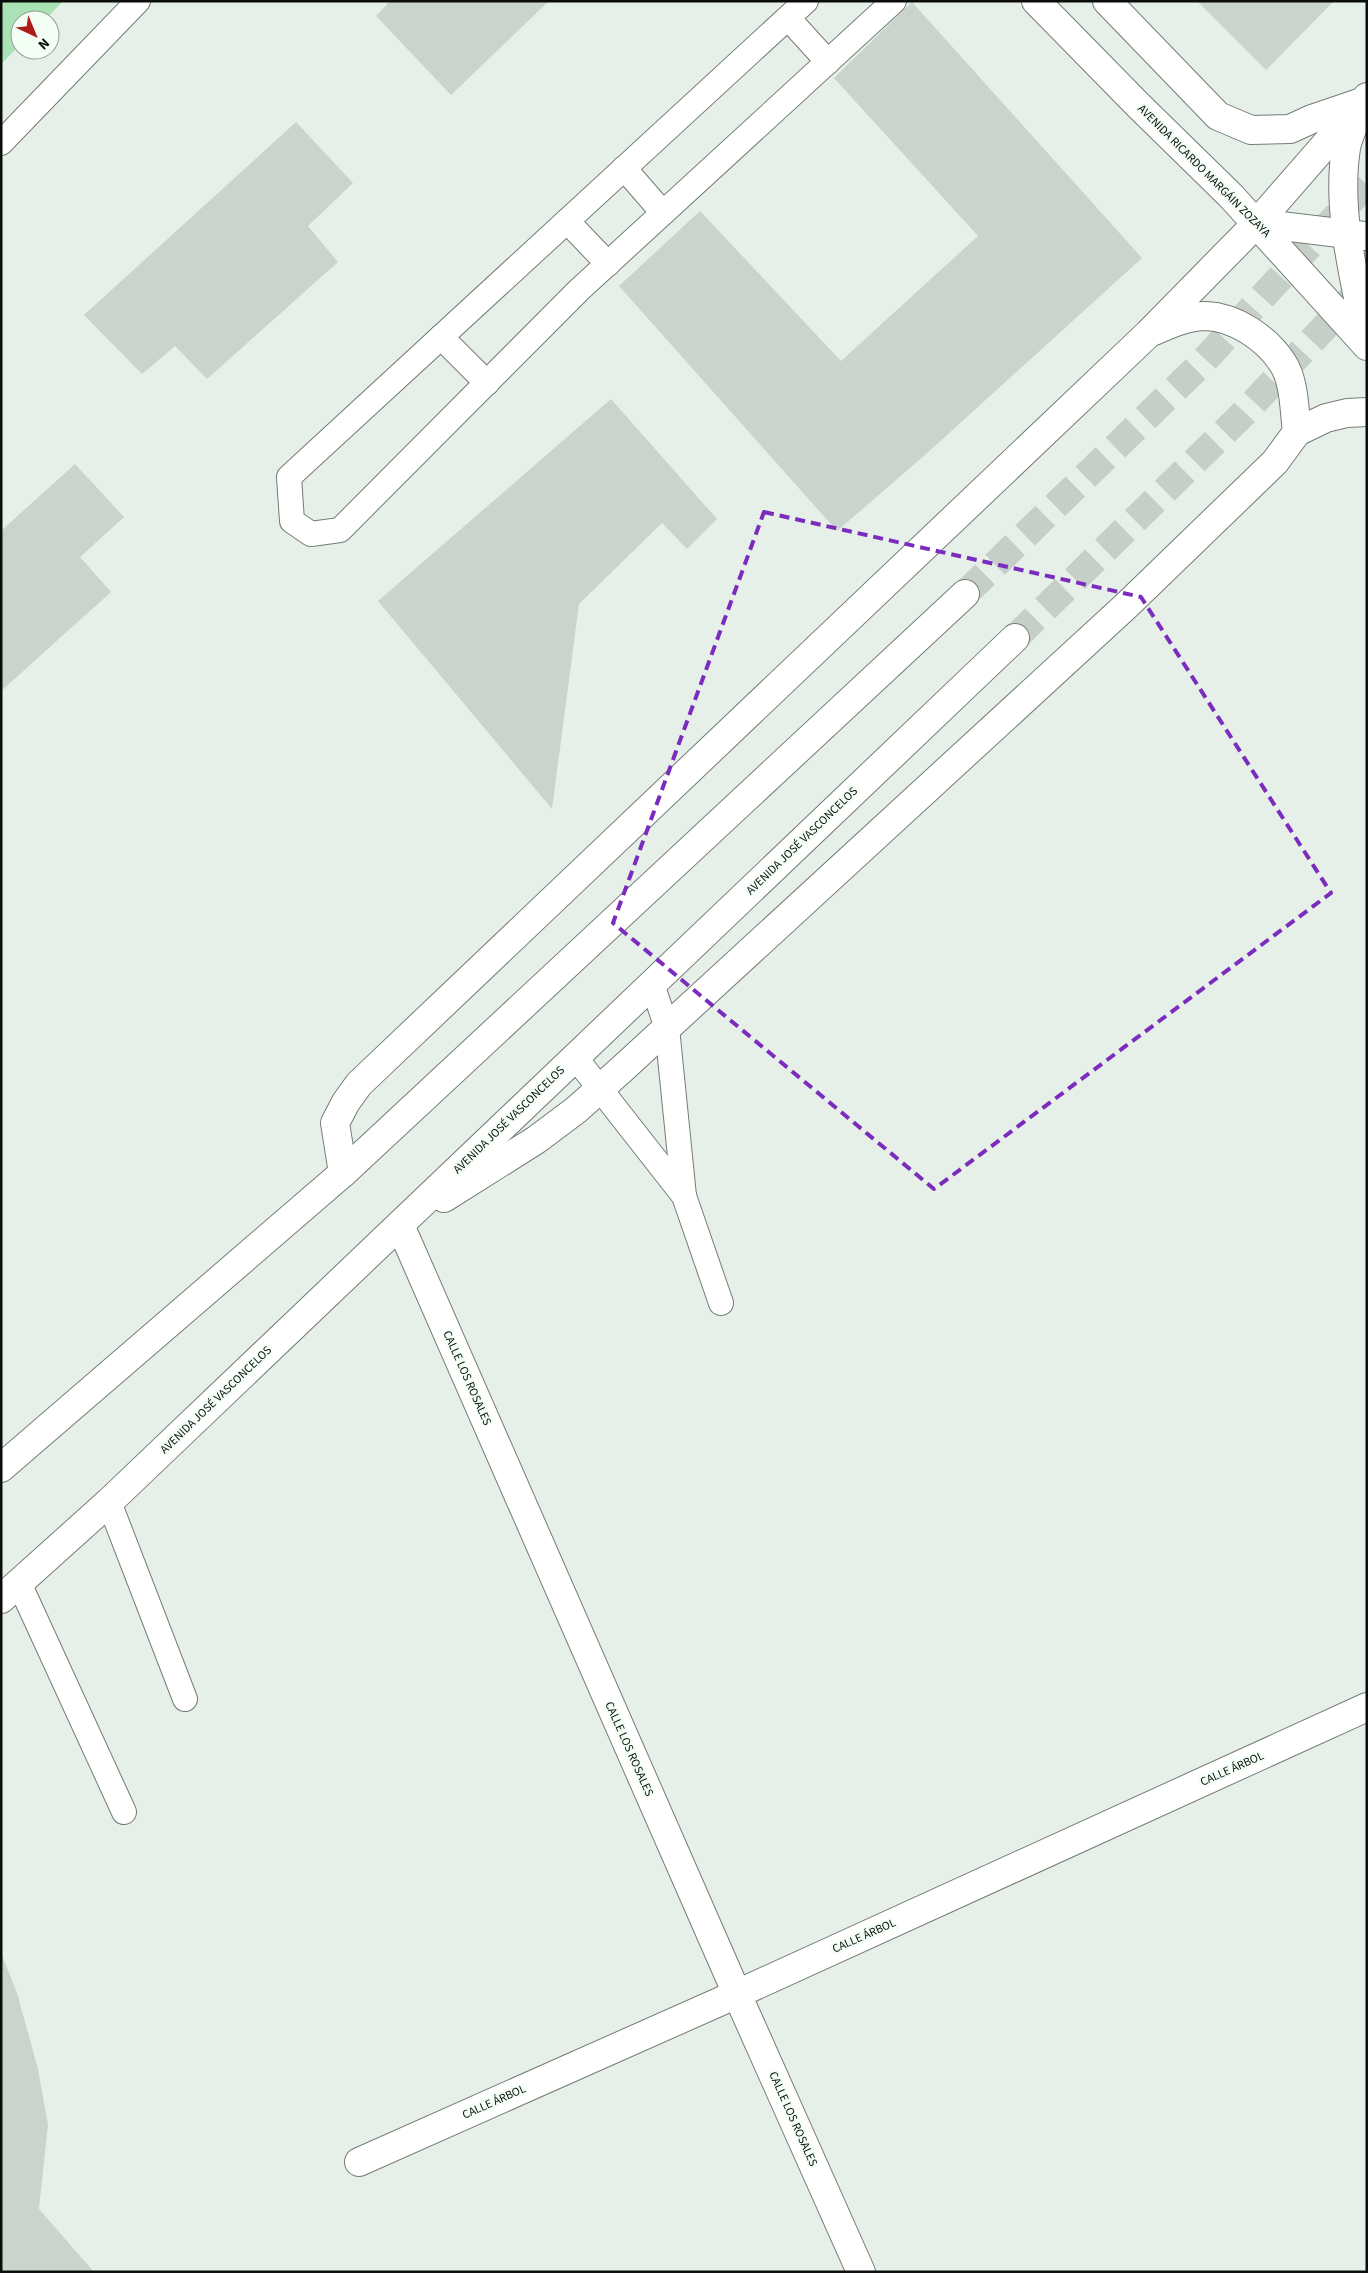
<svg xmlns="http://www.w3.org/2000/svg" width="1368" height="2273" viewBox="0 0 1368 2273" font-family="'Source Sans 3',sans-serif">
<rect width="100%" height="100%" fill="#e6f0e8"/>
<path fill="#a8e2b5" d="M1,1h62l-18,19h-25v25l-19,19z"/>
<g fill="#cad4cc">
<path d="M390,1h159l-98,94 -75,-79z"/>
<path d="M1197,1h137l-68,69z"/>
<path d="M912,2l230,256 -217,197 -88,76 -218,-245 81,-75 141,150 137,-125 -144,-158z"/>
<path d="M296,122l57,61 -45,43 30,36 -131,117 -32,-33 -33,28 -58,-59z"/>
<path d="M611,399l106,120 -30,30 -25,-26 -83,81 -27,205 -174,-208z"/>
<path d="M75,464l49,53 -44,40 31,35 -110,99v-160z"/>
<path d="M1,1953l16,40 21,76 10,56 -9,84 55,63h-93z"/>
</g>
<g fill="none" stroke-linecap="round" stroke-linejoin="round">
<g stroke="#c5cec7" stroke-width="28" stroke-dasharray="28 14" stroke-linecap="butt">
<path d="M965,594l235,-229 167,-182"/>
<path d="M1015,638l229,-225 109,-116"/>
</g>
<g stroke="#747c75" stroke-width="26">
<g id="service">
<path d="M806,1l-517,476 3,44 19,13 29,-4 239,-240 315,-289"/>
<path d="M788,18l40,44"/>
<path d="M1,143l137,-142"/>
<path d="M624,168l39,45"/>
<path d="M567,221l41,43"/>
<path d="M441,337l46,46"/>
<path d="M652,984l15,44 17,168 37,107"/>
<path d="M575,1057l109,139"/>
<path d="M109,1502l76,197"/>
<path d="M19,1583l105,229"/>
</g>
</g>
<g stroke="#747c75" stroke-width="30">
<g id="minor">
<path d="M400,1225l337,769 124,278"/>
<path d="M359,2162l378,-168 630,-287"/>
</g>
</g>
<g stroke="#747c75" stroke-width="30">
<g id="tertiary">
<path d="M1036,1l102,104 93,91 136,150"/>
<path d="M1107,1l111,115 33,14 39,-1 22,-10 50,-17"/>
</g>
</g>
<g stroke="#747c75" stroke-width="30">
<g id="secondary">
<path d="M1357,115c-3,11 -9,22 -11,33 -10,64 9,131 21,194"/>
<path d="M1257,223l107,13"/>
<path d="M1154,331c16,-7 34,-15 52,-15 29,1 60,22 76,46 13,19 12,48 15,70"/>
<path d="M343,1173l-8,-50 11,-21 13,-18 789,-750 109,-111 110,-126"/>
<path d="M444,1198l92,-58 40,-30 45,-40 506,-465 148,-143 22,-30 29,-14 21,-5 20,-1"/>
<path d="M1,1468l342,-295 622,-579"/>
<path d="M1,1599l108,-97 906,-864"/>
</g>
</g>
<use href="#service" stroke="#fff" stroke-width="24"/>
<use href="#minor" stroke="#fff" stroke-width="28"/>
<use href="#tertiary" stroke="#fff" stroke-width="28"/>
<use href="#secondary" stroke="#fff" stroke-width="28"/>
</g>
<path fill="none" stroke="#7b2cbf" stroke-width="4" stroke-dasharray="10 6" stroke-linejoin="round" d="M764,512l377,85 190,296 -397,296 -321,-266z"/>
<g text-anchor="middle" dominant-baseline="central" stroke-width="4.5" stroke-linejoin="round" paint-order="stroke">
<g font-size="12" fill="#0a0d0a" stroke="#f3fef5">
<text transform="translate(1204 171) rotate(45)">AVENIDA RICARDO MARGÁIN ZOZAYA</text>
<text transform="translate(802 841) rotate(-44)">AVENIDA JOSÉ VASCONCELOS</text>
<text transform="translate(509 1120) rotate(-44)">AVENIDA JOSÉ VASCONCELOS</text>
<text transform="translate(467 1378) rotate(66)">CALLE LOS ROSALES</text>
<text transform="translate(216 1400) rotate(-44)">AVENIDA JOSÉ VASCONCELOS</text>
<text transform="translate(629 1749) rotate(66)">CALLE LOS ROSALES</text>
<text transform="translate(1232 1769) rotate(-24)">CALLE ÁRBOL</text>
<text transform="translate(864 1936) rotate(-24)">CALLE ÁRBOL</text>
<text transform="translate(494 2102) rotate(-24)">CALLE ÁRBOL</text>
<text transform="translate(793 2119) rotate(66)">CALLE LOS ROSALES</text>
</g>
</g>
<rect width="1368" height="2273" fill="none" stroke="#0a0d0a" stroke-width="5"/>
<g transform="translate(35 35) rotate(136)"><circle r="24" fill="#f3fef5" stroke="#969e97"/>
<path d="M0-4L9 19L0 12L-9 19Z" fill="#ad1c17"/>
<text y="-8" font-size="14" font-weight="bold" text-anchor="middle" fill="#0a0d0a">N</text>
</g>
</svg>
